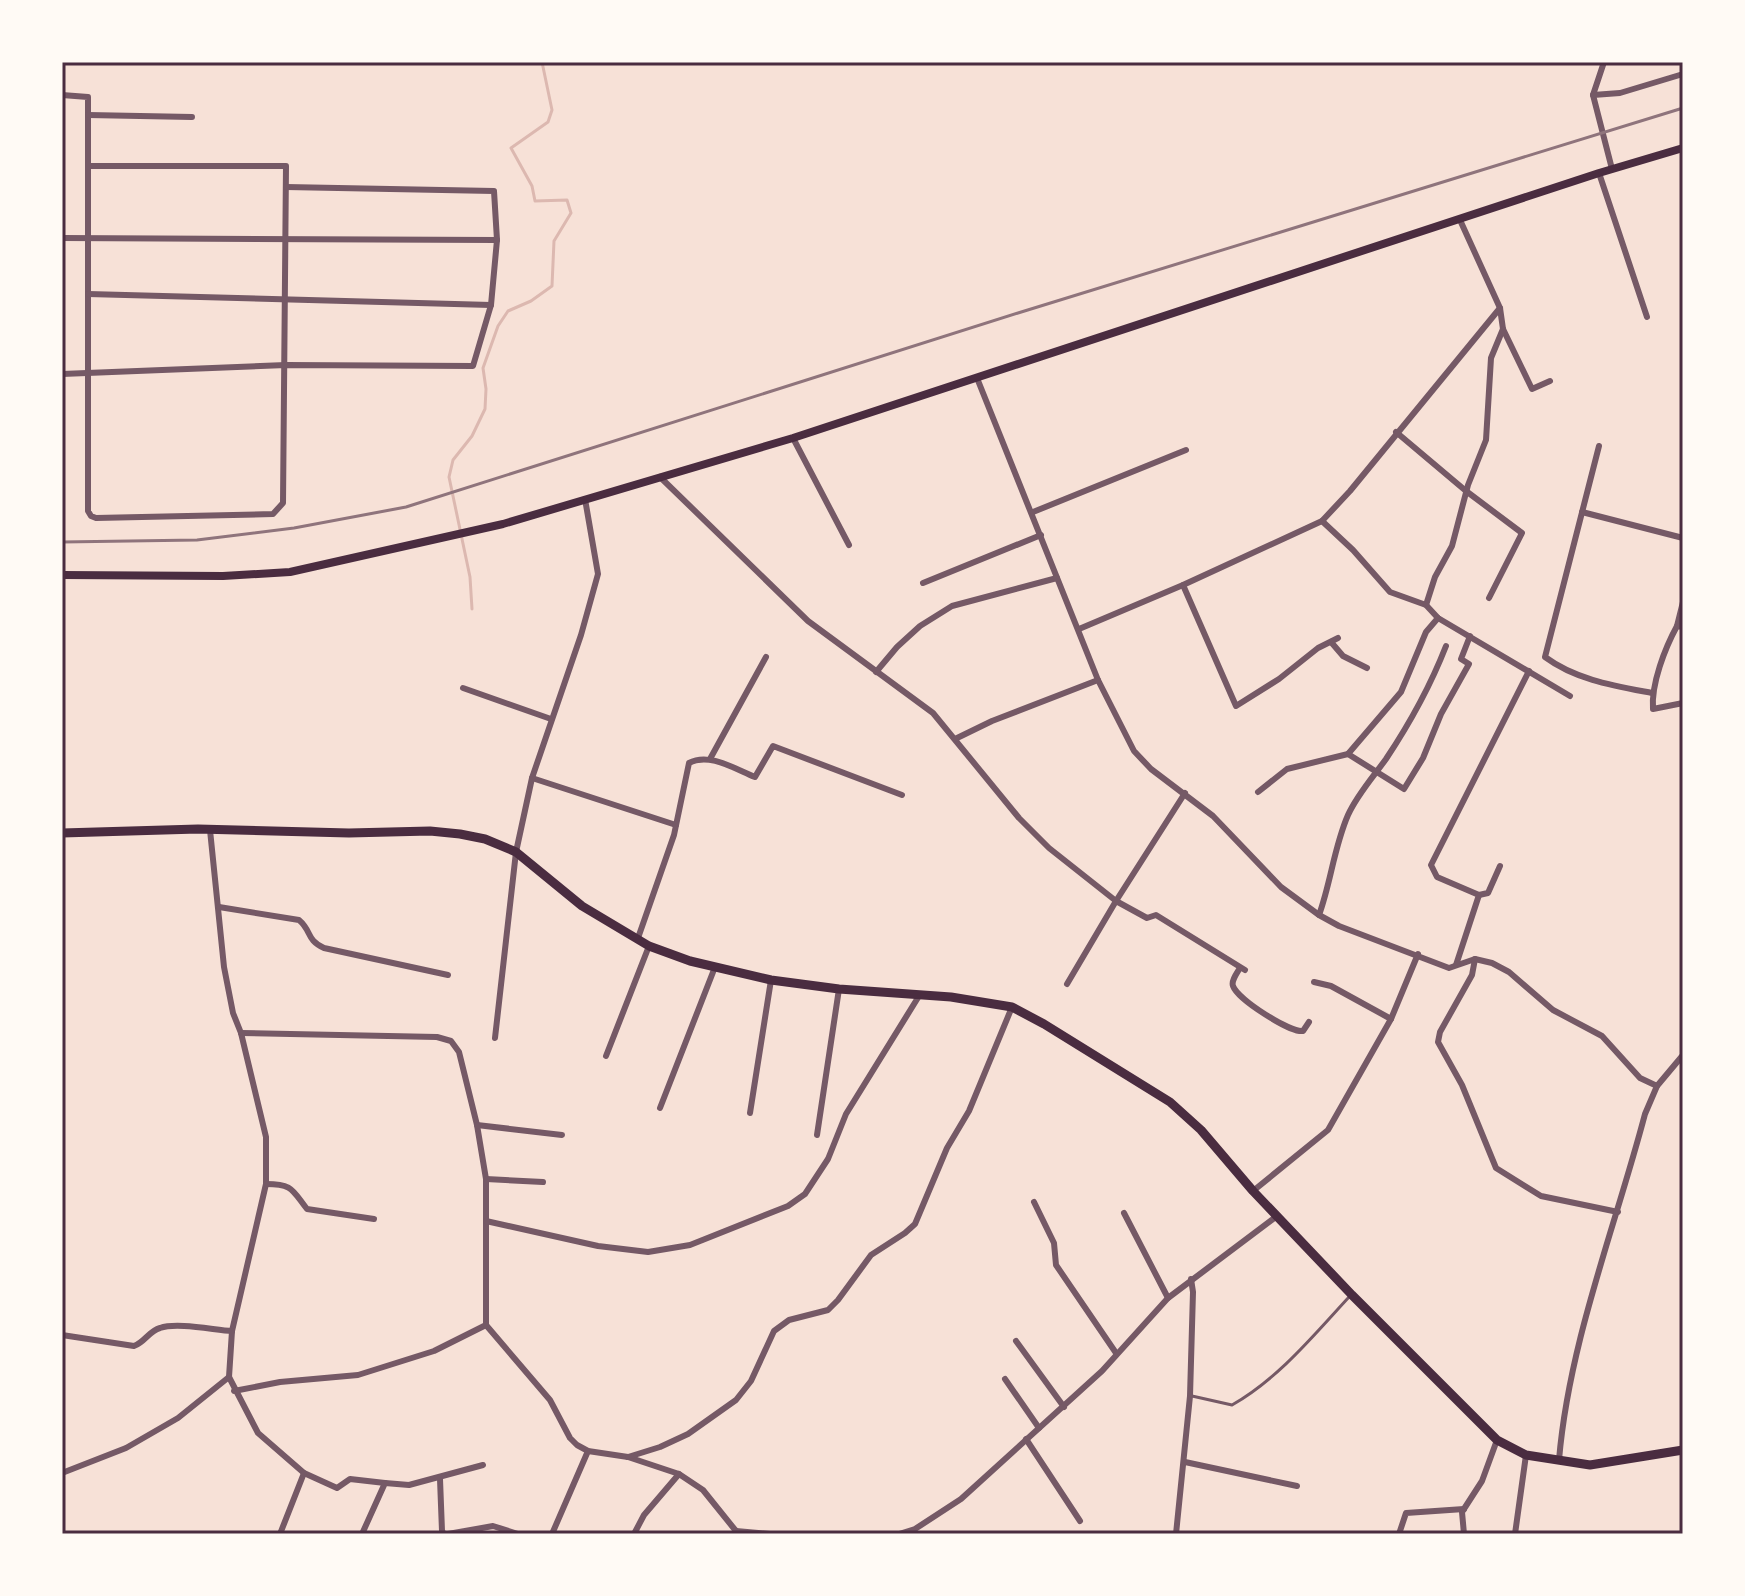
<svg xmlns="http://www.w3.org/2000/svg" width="1745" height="1596" viewBox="0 0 1745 1596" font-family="'DM Sans',sans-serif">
<rect width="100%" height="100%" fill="#f7e1d7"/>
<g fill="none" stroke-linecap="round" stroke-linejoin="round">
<path stroke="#dcb8b0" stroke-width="3" d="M472,609l-2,-32 -21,-100 4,-17 19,-24 13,-27 1,-20 -3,-21 15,-42 10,-15 23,-10 21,-15 2,-45 17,-28 -4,-13 -32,1 -3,-15 -21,-38 37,-26 4,-12 -10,-48"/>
<path stroke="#755966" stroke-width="3" d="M1192,1396l40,9c47,-27 81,-69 117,-108"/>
<g stroke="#755966" stroke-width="6">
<path d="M1604,62l-11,33 19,74"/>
<path d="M62,95l26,2v414l3,5 5,2 177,-4 10,-11 3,-337h-198"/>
<path d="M1593,95l27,-2 63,-19"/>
<path d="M88,115l104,2"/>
<path d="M1599,173l48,144"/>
<path d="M1460,220l40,88 3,21 29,60 18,-8"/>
<path d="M62,238l435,2"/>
<path d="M88,294l403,11"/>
<path d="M62,374l224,-9 187,1 18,-61 6,-65 -3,-49 -208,-4"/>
<path d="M977,378l121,302 36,71 17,18 62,47 68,71 38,28 20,11 110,42 26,-9 17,4 17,9 44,38 49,26 38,42 17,8"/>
<path d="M1396,432l70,59 56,42 -33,65"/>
<path d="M793,438l56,107"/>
<path d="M1599,446l-54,211c31,23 70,29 107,36"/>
<path d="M660,477l148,144 125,92 86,105 30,30 67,53 31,17 9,-3 89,55"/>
<path d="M1033,512l153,-62"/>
<path d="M1582,512l101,26"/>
<path d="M1322,521l31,29 37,42 36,13 12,13 132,78"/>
<path d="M923,583l118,-48"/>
<path d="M1183,585l53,121 43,-27 39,-31 20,-10"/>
<path d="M1426,605l9,-28 17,-31 16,-61 18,-45 5,-82 12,-29"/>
<path d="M1677,626l6,-24"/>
<path d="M1683,627l-6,-1c-12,22 -26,58 -24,83l30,-6"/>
<path d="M1079,629l104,-44 139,-64 28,-30 150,-183"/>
<path d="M1331,642l12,14 24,12"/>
<path d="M876,672l21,-25 23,-21 32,-20 105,-28"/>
<path d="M463,688l88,31"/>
<path d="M955,739l37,-18 106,-41"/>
<path d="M1348,754l56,35 19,-31 18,-44 28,-50 -8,-5 9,-23"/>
<path d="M710,759l56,-102"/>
<path d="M532,778l144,47"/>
<path d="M1258,792l29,-23 61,-15 53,-62 25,-60 12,-14"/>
<path d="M210,830l14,137 9,46 8,20 25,104v47l-34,147 -3,46 29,56 46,40 33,15 13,-9 35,4"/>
<path d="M1479,895l9,-2 12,-27"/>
<path d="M219,907l80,13c13,11 7,20 25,28l124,27"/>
<path d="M1319,915c12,-33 15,-68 29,-100 9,-20 25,-38 38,-56 24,-36 44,-72 60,-113"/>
<path d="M638,938l36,-103 15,-72c20,-11 46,6 66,14l18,-31 129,49"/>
<path d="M1475,959l-3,16 -32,57 -2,10 24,43 34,83 45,28 77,16"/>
<path d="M1456,965l23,-70 -42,-18 -6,-12 98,-194"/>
<path d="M1240,968c-3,5 -9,13 -7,18 5,14 58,47 70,45l6,-9"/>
<path d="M1314,982l17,4 60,33"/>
<path d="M1067,984l49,-83 69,-108"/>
<path d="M241,1033l196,4 14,4 8,11 18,73 9,54v146"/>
<path d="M495,1038l21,-186 16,-74 49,-143 17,-61 -13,-75"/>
<path d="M606,1056l43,-110"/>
<path d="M660,1108l55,-141"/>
<path d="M750,1113l21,-133"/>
<path d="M477,1125l85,10"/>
<path d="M817,1135l22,-146"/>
<path d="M486,1179l57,3"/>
<path d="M266,1184c27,0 26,6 41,25l67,10"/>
<path d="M1253,1191l75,-61 63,-111 27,-65"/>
<path d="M1034,1202l20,41 2,22 60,88"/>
<path d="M1124,1213l44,85"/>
<path d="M486,1221l112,25 50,6 42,-7 98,-39 17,-12 23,-35 18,-45 73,-118"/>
<path d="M486,1325l64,75 20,38 7,7 11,6 40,6 51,17 24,16 33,41"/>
<path d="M62,1335l72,11c11,-4 15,-15 26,-18 17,-6 54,2 72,3"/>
<path d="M1016,1341l48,66"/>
<path d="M1005,1379l34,49"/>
<path d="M234,1391l46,-9 78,-7 76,-24 52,-26"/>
<path d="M1026,1439l54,82"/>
<path d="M628,1457l32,-10 28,-13 48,-34 15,-19 23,-50 15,-11 39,-10 10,-10 33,-45 34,-22 10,-9 32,-76 22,-37 43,-104"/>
<path d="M1559,1460c10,-118 56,-232 86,-346l12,-28 26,-31"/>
<path d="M1185,1462l112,24"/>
<path d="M62,1473l64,-25 52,-30 51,-41"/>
<path d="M440,1479l2,52 2,3"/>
<path d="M736,1531l34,3"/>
<path d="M280,1534l24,-61"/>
<path d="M362,1534l23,-51 24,2 74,-20"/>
<path d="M448,1534l45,-8 25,8"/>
<path d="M552,1534l36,-83"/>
<path d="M634,1534l10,-19 35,-41"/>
<path d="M899,1534l16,-5 46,-30 141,-128 66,-73 109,-82"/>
<path d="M1176,1534l14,-138 3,-104 -2,-13"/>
<path d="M1399,1534l7,-21 58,-4"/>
<path d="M1464,1534l-2,-22 20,-31 15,-41"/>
<path d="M1515,1534l11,-79"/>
</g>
<path stroke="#4a2c40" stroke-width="8" d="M62,575l161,1 67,-4 213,-48 290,-86 806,-265 84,-25"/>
<path stroke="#4a2c40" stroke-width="9" d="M62,833l136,-4 151,4 81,-2 30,3 25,5 31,13 66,54 67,40 41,15 81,19 68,9 112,8 61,10 32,17 126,78 31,28 52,61 99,104 145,145 29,15 64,10 93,-15"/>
<path stroke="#8f747c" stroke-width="3" d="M62,542l135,-2 97,-12 112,-21 612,-194 665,-205"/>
</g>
<rect width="1745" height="1596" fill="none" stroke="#fffaf5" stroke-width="128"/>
<rect x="64" y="64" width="1617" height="1468" fill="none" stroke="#4a2c40" stroke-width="3"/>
</svg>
